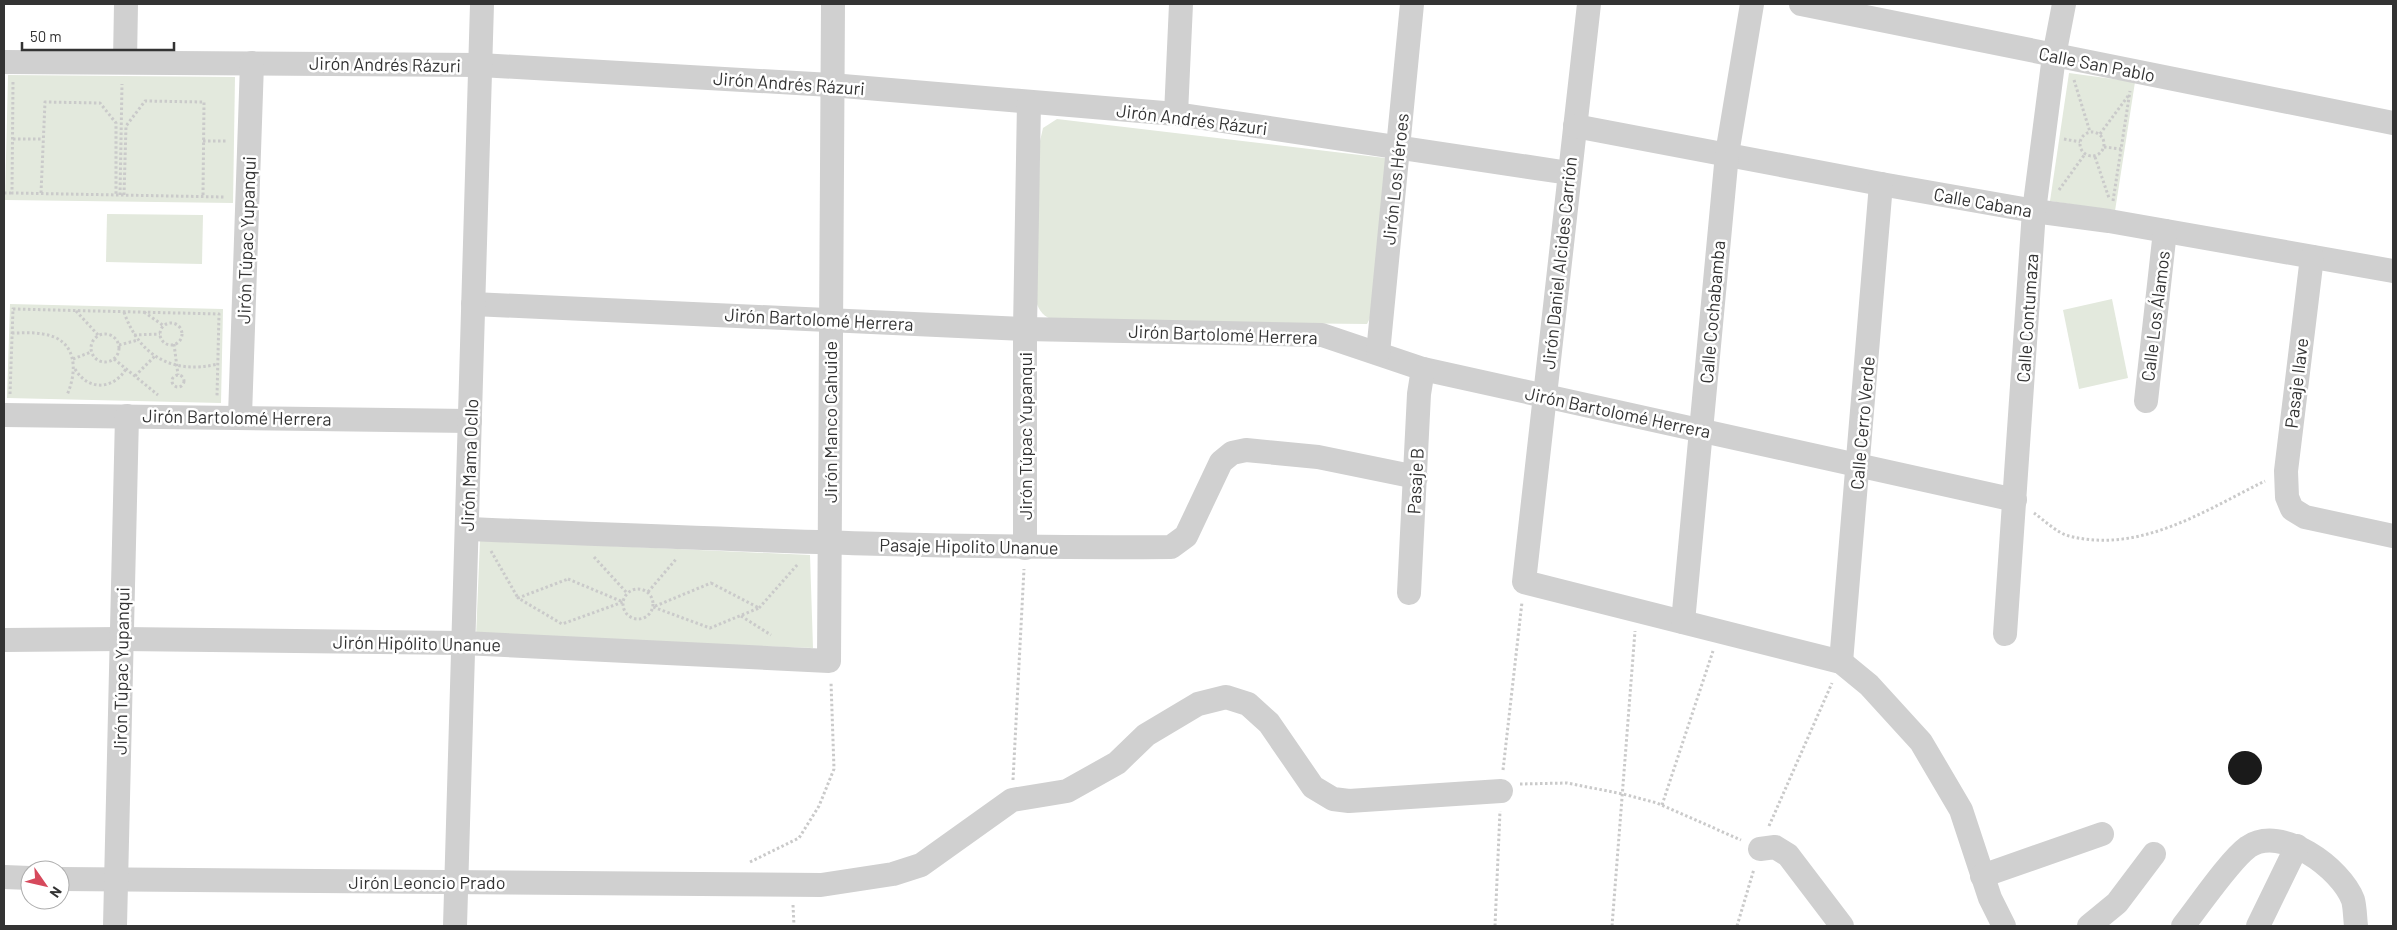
<svg xmlns="http://www.w3.org/2000/svg" width="2397" height="930" viewBox="0 0 2397 930" font-family="Barlow,sans-serif">
<rect width="100%" height="100%" fill="#fff"/>
<g fill="#e3e9dd">
<path d="M2069,73l66,9 -20,129 -65,-10z"/>
<path d="M8,75l227,2 -2,126 -228,-3z"/>
<path d="M1057,119l328,39 4,5 -17,151 -5,10 -313,-3c-10,-5 -15,-9 -18,-20l4,-160 3,-13z"/>
<path d="M107,214l96,1 -1,49 -96,-2z"/>
<path d="M2112,299l16,79 -49,11 -16,-79z"/>
<path d="M10,304l213,5 -2,94 -214,-5z"/>
<path d="M480,540l330,15 3,93 -337,-11z"/>
</g>
<circle fill="#1a1a1a" cx="2245" cy="768" r="17"/>
<g fill="none" stroke-linecap="round" stroke-linejoin="round">
<g stroke="#cacaca" stroke-width="3" stroke-dasharray="2.5 2.5" stroke-linecap="butt">
<path d="M2074,80l16,52"/>
<path d="M13,82l-1,111 213,4"/>
<circle cx="2092" cy="144" r="12"/>
<path d="M2100,134l28,-38"/>
<path d="M13,139h30"/>
<path d="M2064,139l16,3"/>
<path d="M203,141h25"/>
<path d="M2104,147l17,2"/>
<path d="M2095,157l14,41"/>
<path d="M2059,190l26,-36"/>
<path d="M4,193h8"/>
<path d="M41,193l4,-91 55,1 16,20v72"/>
<path d="M120,195l2,-111"/>
<path d="M124,195l2,-69 19,-25 59,1 -1,94"/>
<path d="M2113,201l17,-110"/>
<path d="M76,311l23,25"/>
<path d="M124,312c15,44 49,63 94,52"/>
<path d="M144,312l20,14"/>
<circle cx="171" cy="334" r="11"/>
<path d="M12,333c10,0 21,-1 31,1 34,5 35,36 24,61"/>
<circle cx="105" cy="348" r="14"/>
<path d="M134,335l26,-1"/>
<path d="M174,344l4,31"/>
<path d="M119,345l19,-5"/>
<path d="M73,359l18,-7"/>
<path d="M114,359l44,36"/>
<path d="M75,369c13,22 38,21 51,0"/>
<circle cx="178" cy="381" r="6"/>
<path d="M135,376l20,-20"/>
<path d="M10,394l3,-85 206,5 -2,82"/>
<path d="M2034,513c10,7 23,20 35,23 71,18 135,-25 196,-55"/>
<path d="M491,551l27,47"/>
<path d="M594,557l33,36"/>
<path d="M568,579l55,23 -61,22 -44,-26z"/>
<path d="M711,583l48,25 -49,20 -57,-21z"/>
<circle cx="638" cy="604" r="15"/>
<path d="M648,592l29,-34"/>
<path d="M759,608l39,-44"/>
<path d="M741,616l30,19"/>
<path d="M1503,770l19,-168"/>
<path d="M1013,780l11,-211"/>
<path d="M1520,784l47,-1 56,11 34,9 84,37"/>
<path d="M1662,805l51,-154"/>
<path d="M1769,826l63,-143"/>
<path d="M750,862l49,-24 20,-32 15,-37 -3,-87"/>
<path d="M793,905l1,21"/>
<path d="M1495,926l5,-115"/>
<path d="M1612,926l23,-295"/>
<path d="M1737,926l17,-57"/>
</g>
<g stroke="#d0d0d0" stroke-width="24">
<path d="M1589,4l-65,578 317,80 28,23 52,57 40,68 29,88 14,28"/>
<path d="M1801,4l592,119"/>
<path d="M125,61l1,-57"/>
<path d="M4,62l476,3 351,20 345,29 393,59"/>
<path d="M1176,114l5,-110"/>
<path d="M1575,126l306,58 153,27 75,10 284,50"/>
<path d="M2312,257l-26,214 1,26 5,12 13,8 88,19"/>
<path d="M473,304l552,25 297,6 101,34 592,131"/>
<path d="M1378,353l34,-349"/>
<path d="M2146,401l19,-170"/>
<path d="M4,415l466,6"/>
<path d="M240,416l12,-353"/>
<path d="M467,529c234,9 469,20 704,18l15,-11 35,-74 11,-9 14,-3 72,7 98,20"/>
<path d="M1025,548v-219l4,-227"/>
<path d="M1409,593l10,-199 4,-25"/>
<path d="M1683,622l44,-468 25,-150"/>
<path d="M2005,634l29,-423 20,-155 10,-52"/>
<path d="M4,640l118,-1 341,4 366,18 4,-657"/>
<path d="M1841,662l40,-478"/>
<path d="M1760,849l15,-2 13,8 54,71"/>
<path d="M1982,876l120,-42"/>
<path d="M4,877l26,1"/>
<path d="M60,879l761,6 72,-11 28,-9 91,-65 55,-9 50,-28 29,-28 52,-31 28,-7 22,7 21,19 44,64 20,12 16,2 152,-10"/>
<path d="M115,926l12,-510"/>
<path d="M455,926l27,-922"/>
<path d="M2089,926l28,-23 37,-49"/>
<path d="M2183,926c16,-20 46,-65 65,-79 33,-23 93,21 105,53 2,7 2,18 3,26"/>
<path d="M2258,926l39,-80"/>
</g>
</g>
<g text-anchor="middle" dominant-baseline="central" stroke-width="5" stroke-linejoin="round" paint-order="stroke">
<g font-size="18" fill="#333" stroke="#fff">
<text transform="translate(385 64) rotate(1)">Jirón Andrés Rázuri</text>
<text transform="translate(2097 64) rotate(11)">Calle San Pablo</text>
<text transform="translate(789 83) rotate(4)">Jirón Andrés Rázuri</text>
<text transform="translate(1192 119) rotate(7)">Jirón Andrés Rázuri</text>
<text transform="translate(1395 179) rotate(-84)">Jirón Los Héroes</text>
<text transform="translate(1983 202) rotate(10)">Calle Cabana</text>
<text transform="translate(246 240) rotate(-88)">Jirón Túpac Yupanqui</text>
<text transform="translate(1559 263) rotate(-84)">Jirón Daniel Alcides Carrión</text>
<text transform="translate(1712 312) rotate(-85)">Calle Cochabamba</text>
<text transform="translate(2155 316) rotate(-83)">Calle Los Álamos</text>
<text transform="translate(2027 318) rotate(-86)">Calle Contumaza</text>
<text transform="translate(819 319) rotate(3)">Jirón Bartolomé Herrera</text>
<text transform="translate(1223 334) rotate(2)">Jirón Bartolomé Herrera</text>
<text transform="translate(2296 383) rotate(-83)">Pasaje Ilave</text>
<text transform="translate(1618 412) rotate(12)">Jirón Bartolomé Herrera</text>
<text transform="translate(237 417) rotate(1)">Jirón Bartolomé Herrera</text>
<text transform="translate(830 422) rotate(-90)">Jirón Manco Cahuide</text>
<text transform="translate(1862 423) rotate(-85)">Calle Cerro Verde</text>
<text transform="translate(1025 436) rotate(-90)">Jirón Túpac Yupanqui</text>
<text transform="translate(469 465) rotate(-88)">Jirón Mama Ocllo</text>
<text transform="translate(1415 481) rotate(-87)">Pasaje B</text>
<text transform="translate(969 546) rotate(1)">Pasaje Hipolito Unanue</text>
<text transform="translate(417 643) rotate(1)">Jirón Hipólito Unanue</text>
<text transform="translate(121 671) rotate(-89)">Jirón Túpac Yupanqui</text>
<text x="427" y="882">Jirón Leoncio Prado</text>
</g>
</g>
<rect width="2397" height="930" fill="none" stroke="#333333" stroke-width="10"/>
<g transform="translate(45 885) rotate(124)"><circle r="24" fill="#ffffff" stroke="#adadad"/>
<path d="M0-4L9 19L0 12L-9 19Z" fill="#d6495c"/>
<text y="-8" font-size="14" font-weight="bold" text-anchor="middle" fill="#333333">N</text>
</g>
<path d="M22 42v8h152v-8" fill="none" stroke="#333333" stroke-width="2.5"/>
<text x="30" y="42" font-size="15" fill="#333333" stroke="#ffffff" stroke-width="4" paint-order="stroke">50 m</text>
</svg>
